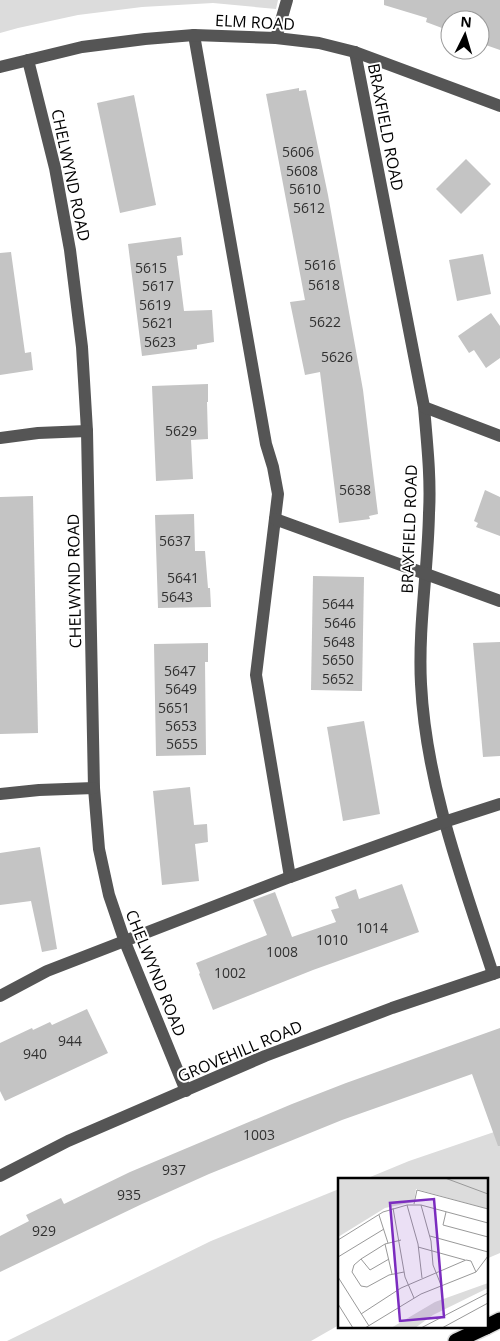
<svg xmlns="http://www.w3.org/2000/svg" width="500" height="1341" viewBox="0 0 500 1341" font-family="'Open Sans',sans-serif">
<rect width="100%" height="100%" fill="#fff"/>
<g fill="#dcdcdc">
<path d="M0,0h278l-2,9 -63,-6 -71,4 -64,8 -60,13 -18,5z"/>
<path d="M500,1130v123l-14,6v-79h-123l46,-19z"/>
<path d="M339,1189v136l-28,16h-304l204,-100z"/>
</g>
<g fill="#c4c4c4">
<path d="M384,0h116v50l-20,-7v-23h-30v11l-24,-9 1,-4 -43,-13z"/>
<path d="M299,88v3l7,-1 22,105 35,195 13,108 2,16 -9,2 1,3 -31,4 -19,-151 -15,3 -15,-73 15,-2 -39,-206z"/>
<path d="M134,95l22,110 -36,8 -23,-110z"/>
<path d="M466,159l25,25 -30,30 -25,-25z"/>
<path d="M181,237l2,18 -6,1 7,55 28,-1 2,32 -17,3v4l-55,7 -14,-112z"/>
<path d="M11,252l14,101 6,-1 2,18 -33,5v-122z"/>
<path d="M483,254l8,40 -34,7 -8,-41z"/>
<path d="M491,313l9,13v32l-14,10 -12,-18 -5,3 -11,-17z"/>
<path d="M208,384v18h-1l1,37 -17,1 2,39 -37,2 -4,-95z"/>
<path d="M485,490l15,7v39l-24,-9 2,-4 -4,-2z"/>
<path d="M33,496l5,237 -38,1v-237z"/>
<path d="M194,514l1,37h10l3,37h2l1,19 -53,1 -3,-93z"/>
<path d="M313,576l51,1 -2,114 -51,-1z"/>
<path d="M500,642v114l-17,1 -10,-114z"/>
<path d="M208,643v19h-3l1,93 -50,1 -2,-112z"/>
<path d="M364,721l16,93 -37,7 -16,-94z"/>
<path d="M190,787l4,38 13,-1 1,18 -13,2 4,37 -37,4 -9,-94z"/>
<path d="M40,847l17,102 -15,3 -11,-51 -31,4v-52z"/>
<path d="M402,884l17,48 -106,38 -100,40 -14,-36 1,-1 -4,-10 71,-28 -14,-35 22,-8 17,45 44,-15 -5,-12 8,-2 -4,-11 21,-8 3,10z"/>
<path d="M87,1009l21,44 -103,48 -5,-10v-48l32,-15 1,2 17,-8 2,3z"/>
<path d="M500,1028v118h-2l-26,-72 -130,46 -133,54 -67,30 -142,68v-36l29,-15 -3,-6 35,-17 3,6 66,-32 162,-68 54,-21z"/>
</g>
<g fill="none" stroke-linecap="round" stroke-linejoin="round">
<g stroke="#dbdbdb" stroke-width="18">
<g id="highway">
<path d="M486,1327l14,-7"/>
<path d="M456,1341l30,-14"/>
</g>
</g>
<g stroke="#555" stroke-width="12">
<path d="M194,35l72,409 7,23 5,27 -22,181 34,202"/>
<path d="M276,38l11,-38"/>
<path d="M355,52l69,355c3,36 7,71 5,106 -1,57 -11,114 -8,171 5,100 41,195 72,290"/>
<path d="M28,60l27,108 15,82 12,97 5,84 7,357 5,61 10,46 16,47 61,149"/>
<path d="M0,67l82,-20 63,-8 49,-4 82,3 43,5 36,9 145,54"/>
<path d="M424,407l76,29"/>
<path d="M0,438l38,-5 49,-2"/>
<path d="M275,519l225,82"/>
<path d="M0,794l39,-4 55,-2"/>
<path d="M0,996l47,-25 243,-94 154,-55 56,-18"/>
<path d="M0,1176l68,-35 197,-85 127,-48 107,-36"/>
</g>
<use href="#highway" stroke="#000" stroke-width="15"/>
</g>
<g text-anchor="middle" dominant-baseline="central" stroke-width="4" stroke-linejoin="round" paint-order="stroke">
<g font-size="14" fill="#313131">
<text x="298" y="151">5606</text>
<text x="302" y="170">5608</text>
<text x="305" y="188">5610</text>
<text x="309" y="207">5612</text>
<text x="320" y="264">5616</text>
<text x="151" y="267">5615</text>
<text x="324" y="284">5618</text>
<text x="158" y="285">5617</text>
<text x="155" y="304">5619</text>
<text x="325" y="321">5622</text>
<text x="158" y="322">5621</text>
<text x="160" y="341">5623</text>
<text x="337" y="356">5626</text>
<text x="181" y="430">5629</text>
<text x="355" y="489">5638</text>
<text x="175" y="540">5637</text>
<text x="183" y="577">5641</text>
<text x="177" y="596">5643</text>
<text x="338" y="603">5644</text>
<text x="340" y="622">5646</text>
<text x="339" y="641">5648</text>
<text x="338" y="659">5650</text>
<text x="180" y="670">5647</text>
<text x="338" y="678">5652</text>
<text x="181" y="688">5649</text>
<text x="174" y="707">5651</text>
<text x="181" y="725">5653</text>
<text x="182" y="743">5655</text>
<text x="372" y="927">1014</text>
<text x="332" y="939">1010</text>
<text x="282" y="951">1008</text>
<text x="230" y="972">1002</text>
<text x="70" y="1040">944</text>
<text x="35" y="1053">940</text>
<text x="259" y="1134">1003</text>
<text x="174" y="1169">937</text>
<text x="129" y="1194">935</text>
<text x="44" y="1230">929</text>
</g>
<g font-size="16" fill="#000" stroke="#fff">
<text transform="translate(255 22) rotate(3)">ELM ROAD</text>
<text transform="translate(386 127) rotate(79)">BRAXFIELD ROAD</text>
<text transform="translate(71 175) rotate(78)">CHELWYND ROAD</text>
<text transform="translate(409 529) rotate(-88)">BRAXFIELD ROAD</text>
<text transform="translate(74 581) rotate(-91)">CHELWYND ROAD</text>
<text transform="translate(156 973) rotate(68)">CHELWYND ROAD</text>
<text transform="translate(240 1051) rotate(-23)">GROVEHILL ROAD</text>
</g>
</g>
<g transform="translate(338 1178)">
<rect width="150" height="150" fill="#fff"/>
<path d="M0,0h150v31l-72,-20 -2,13 -29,6 -47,29zM150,105v5l-55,27 -18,13h-24l44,-26z" fill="#dcdcdc"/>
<path fill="none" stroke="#999" stroke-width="1" d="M107,0l43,16M76,26l3,-14 71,19M69,27l11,39 4,34M83,27l10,36 2,24 8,20M55,30l12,69 9,21M108,34l-3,13 45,12M41,37l9,28M92,58l58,16M0,62l45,-28 24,-7h14l67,18M63,62l-16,4 -24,15 -7,6 -2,7 9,14 6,1 22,-12 15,-3M47,66l7,30M80,69l47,13M0,79l46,-28M23,81l9,11 19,-11M0,99l31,49M0,126l15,24M23,136l40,-26 65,-28 5,1 5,11M27,150l56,-34 55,-22 12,-16M83,150l67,-35M104,150l46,-25"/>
<path fill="#7b2cbf" fill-opacity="0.15" stroke="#7b2cbf" stroke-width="2.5" d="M96,21l10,118 -44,4 -10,-118z"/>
<rect width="150" height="150" fill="none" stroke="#000" stroke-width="2.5"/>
</g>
<g transform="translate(465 35) rotate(5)"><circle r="24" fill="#ffffff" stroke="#999999"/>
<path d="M0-4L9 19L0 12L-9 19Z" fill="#000000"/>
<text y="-8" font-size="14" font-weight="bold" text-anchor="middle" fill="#000000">N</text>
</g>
</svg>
